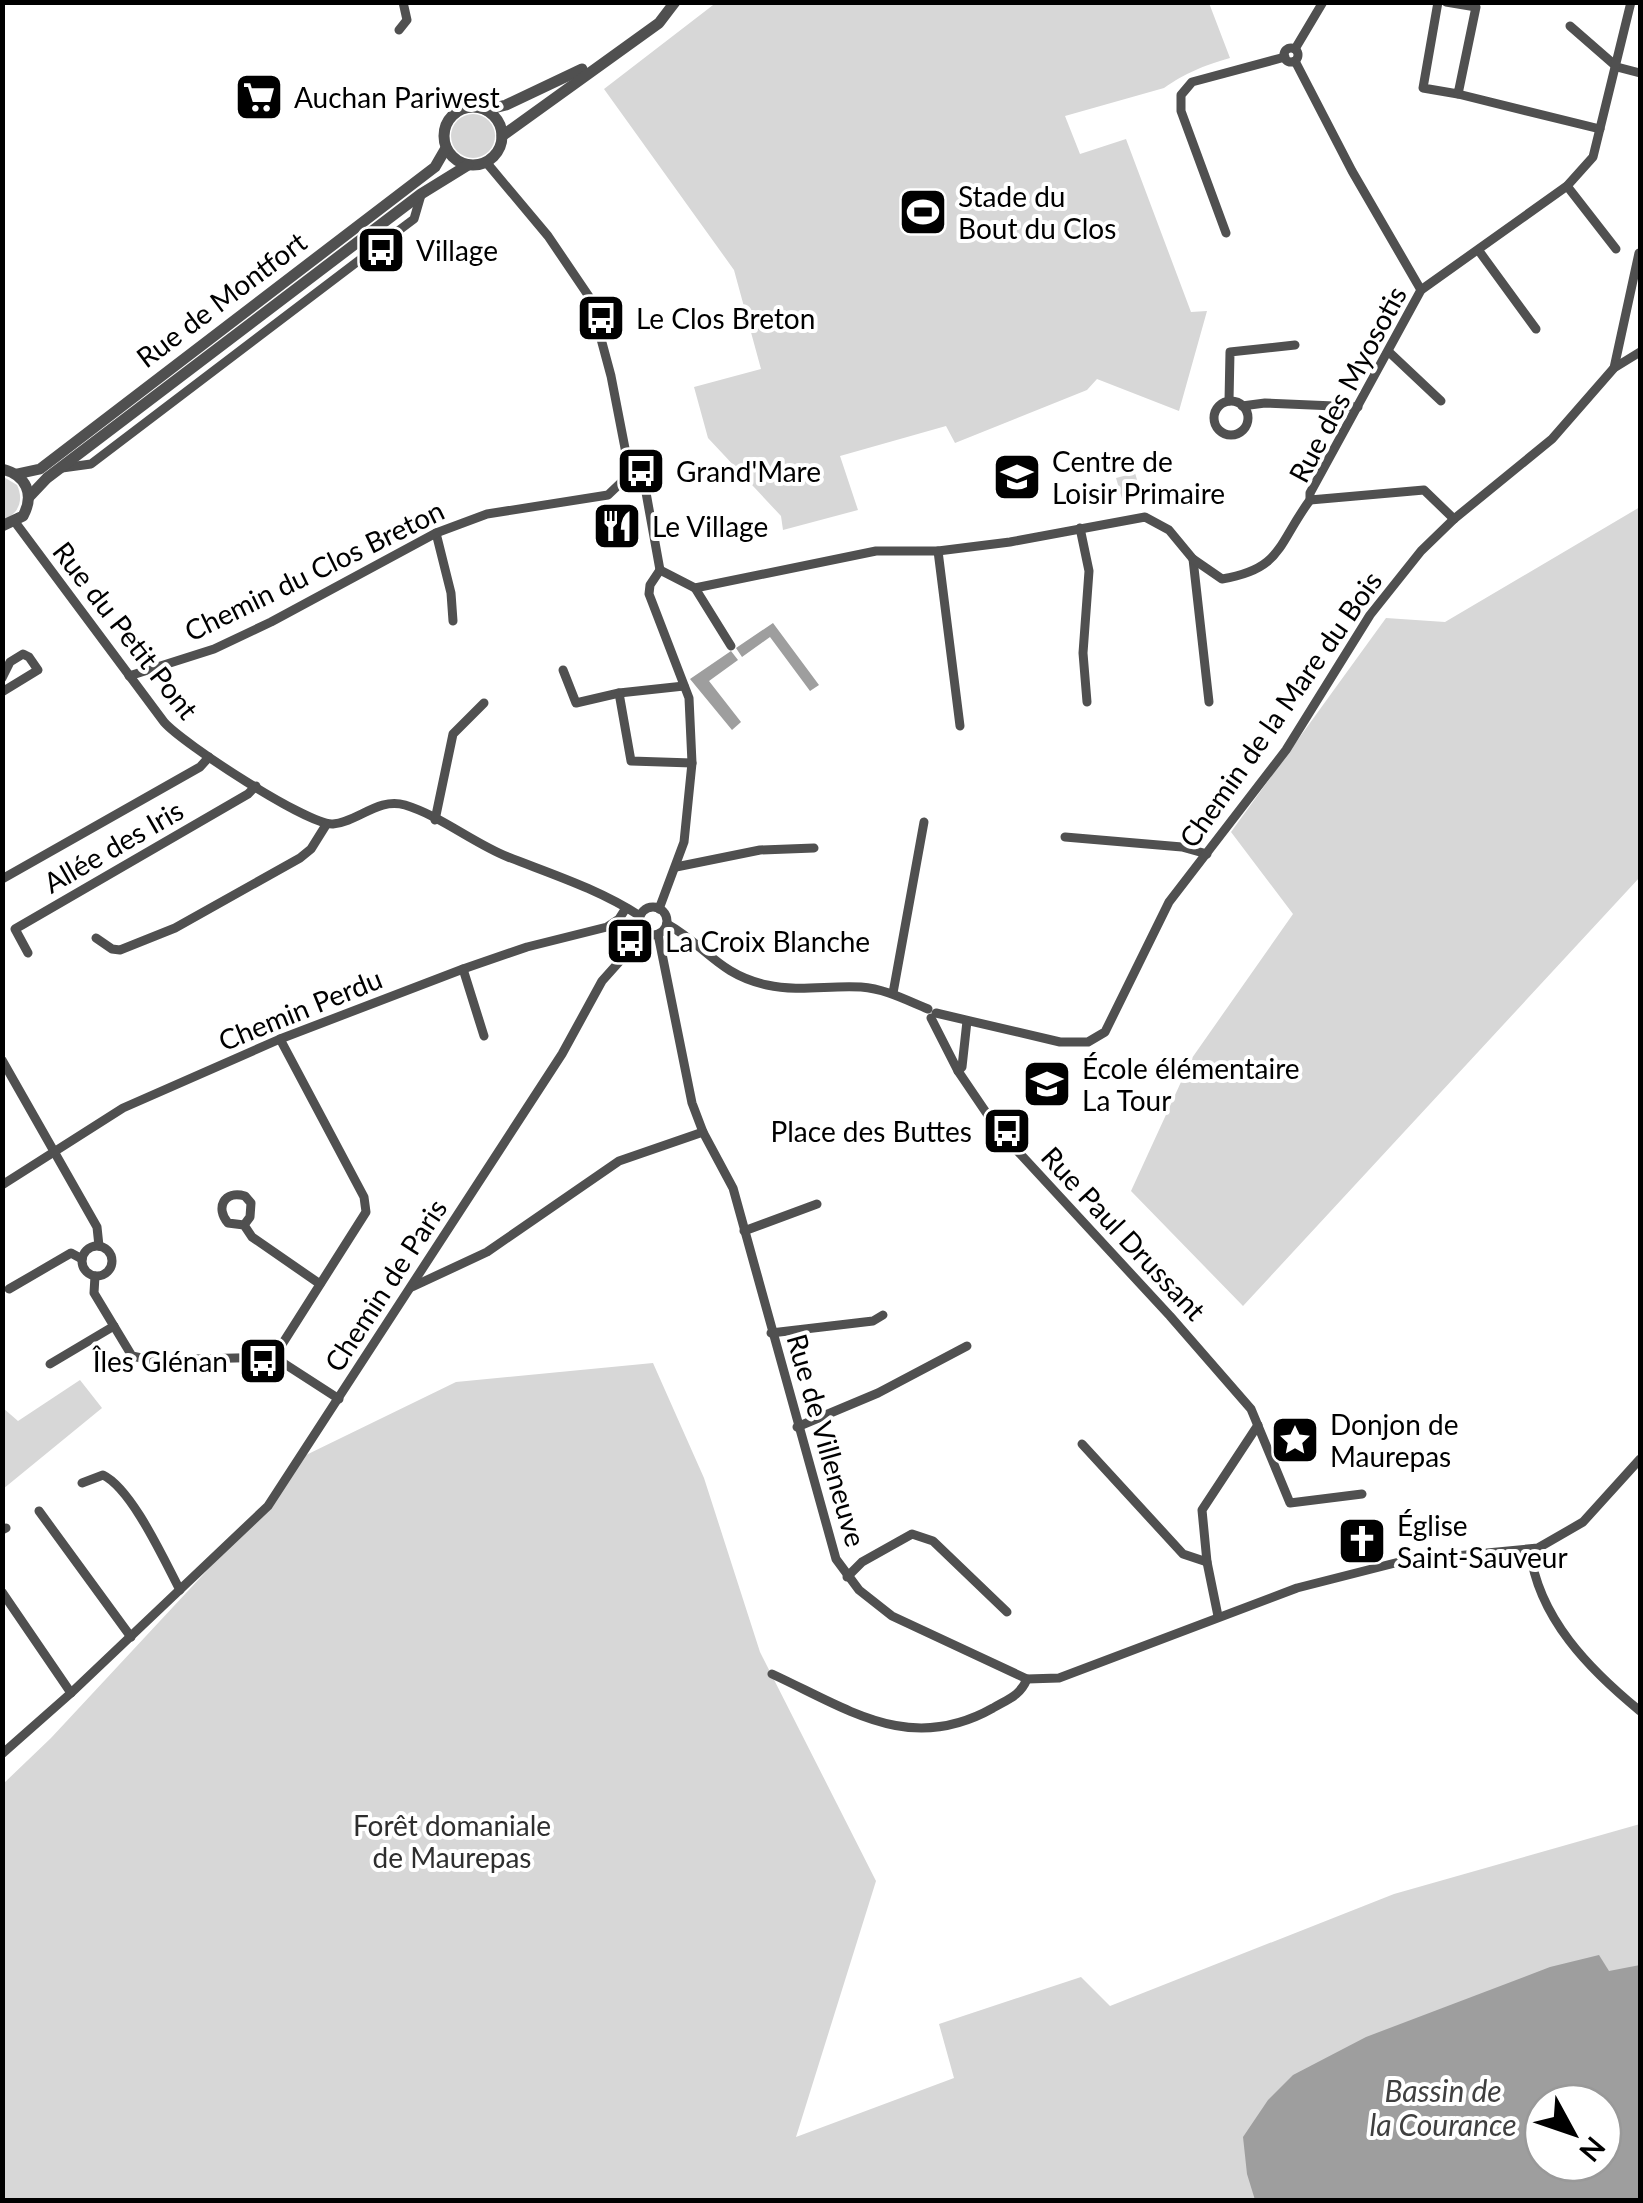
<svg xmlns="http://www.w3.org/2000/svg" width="1643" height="2203" viewBox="0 0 1643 2203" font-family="Lato,sans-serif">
<rect width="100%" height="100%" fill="#fff"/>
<g fill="#d7d7d7" fill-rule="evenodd">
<path d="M717,2l492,1 21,55c-28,8 -44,15 -66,30l-99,28 15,38 46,-15 65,173 16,-1 -28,100 -82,-32 -10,11 -132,53 -9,-17 -106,30 18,54 -75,20 -2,-14 -73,-78 -14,-51 67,-18 -27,-99 -130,-181z"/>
<circle cx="473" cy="136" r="22"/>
<path d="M1135,473l7,23 -19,6 -7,-24z"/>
<path d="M2,476l15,9c7,15 2,29 -14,35z"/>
<path d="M1640,507v370l-397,429 -112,-115 61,-133 101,-144 -62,-82 155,-214 59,4z"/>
<path d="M653,1363l51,115 56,174 116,229 -80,256 158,-59 -15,-54 142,-47 29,29 284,-112 246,-70v376h-1637v-416l48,-46 203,-218 50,-64 152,-74zM1543,2103h60v60h-60z"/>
<path d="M80,1380l22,28 -99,81v-81l15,13z"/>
</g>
<g fill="#9e9e9e" fill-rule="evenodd">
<path d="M773,623l46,62 -9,6 -40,-54 -28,20 -6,-9z"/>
<path d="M731,651l7,9 -29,21 32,41 -9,8 -42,-51z"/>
<path d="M1599,1955l10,16 31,-6v235h-385l-8,-26 -4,-37 25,-37 25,-25 73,-38 184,-70zM1543,2103h60v60h-60z"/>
</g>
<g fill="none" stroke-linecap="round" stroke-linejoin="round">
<g stroke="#505050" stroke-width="9">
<path d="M1438,2l-15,86 35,6 18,-87 -30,-5"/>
<path d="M1570,26l47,41 23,6"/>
<path d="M399,30l8,-10 -4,-18"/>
<circle cx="1291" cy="55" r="7"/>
<path d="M1295,49l28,-47"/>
<path d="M1295,61l57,110 69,119"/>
<path d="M1458,94l142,35"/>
<path d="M486,162l62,74 42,62 21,78 19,98"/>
<path d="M1567,186l49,63"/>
<path d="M1226,233l-45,-122v-16l11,-13 93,-25"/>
<path d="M1479,251l57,78"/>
<path d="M1389,352l52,49"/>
<path d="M1614,368l25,-115"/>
<path d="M1229,401l1,-49 65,-7"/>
<circle cx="1231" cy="418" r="17"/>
<path d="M1242,406l23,-3 93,4"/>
<path d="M62,468l29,-4 287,-218 36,-27 7,-24"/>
<path d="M630,474l15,13 15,83"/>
<path d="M1310,500l114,-10 30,29"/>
<path d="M15,522l149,200c18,21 145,104 169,102 25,-2 45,-27 72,-19 36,11 68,38 103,52 46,18 90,32 132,59"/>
<path d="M1080,528l9,43 -6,82 4,49"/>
<path d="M436,533l15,60 2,28"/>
<path d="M938,551l22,175"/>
<path d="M1193,559l16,143"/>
<path d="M660,570l35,18 181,-37h62l72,-9 135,-25 24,13 24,29 29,20c60,-10 55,-34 88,-79v-7l111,-203 146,-104 26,-29 38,-155"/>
<path d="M695,588l36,58"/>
<path d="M563,670l13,33 43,-10 65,-7"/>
<path d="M129,676l85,-27 57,-27 165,-89 51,-19 121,-19 22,-21"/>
<path d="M2,678l8,-16 13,-8 6,3 9,13 -36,22"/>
<path d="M619,693l12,68 61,2"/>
<path d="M435,820l18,-86 31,-31"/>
<path d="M1065,837l117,10 25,7"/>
<path d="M676,867l84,-17 54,-2"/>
<path d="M2,879l198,-112 9,-10"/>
<circle cx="653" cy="921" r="14"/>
<path d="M659,909l25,-67 8,-79 -3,-65 -40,-104 1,-9 10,-15"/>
<path d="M667,924c38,21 52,51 100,61 32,7 62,0 94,2 25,2 45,13 67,22"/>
<path d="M658,934l34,169 11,29 30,56 103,371 23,31 33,26 135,63 32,-1 238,-90 106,-27 135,-13 45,-26 57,-63"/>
<path d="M96,938l16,11 8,1 55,-22 125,-70 11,-9 15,-24"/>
<path d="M28,953l-13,-24 233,-135 8,-8"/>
<path d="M463,969l21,67"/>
<path d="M893,993l31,-171"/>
<path d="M936,1013l124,29h28l17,-10 64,-130 117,-152 84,-135 51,-64 33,-32 98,-80 62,-71 26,-16"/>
<path d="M931,1018l27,53 40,59 172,186 81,93 39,94 72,-9"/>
<path d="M2,1060l95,167 2,19"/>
<path d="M958,1071l4,-4 5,-46"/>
<path d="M2,1185l121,-77 157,-69 183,-70 64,-22 80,-20 12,-8 7,-11"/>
<path d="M244,1225l6,-8 1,-14 -6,-7c-21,-6 -30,12 -17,27l16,2 8,12 68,47"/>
<path d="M744,1231l73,-27"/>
<circle cx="97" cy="1261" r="15"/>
<path d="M95,1276l-1,17 38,63 19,4 123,-3 65,42"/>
<path d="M412,1287l75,-35 132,-91 84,-29"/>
<path d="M9,1289l62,-36 11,6"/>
<path d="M771,1333l102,-12 10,-6"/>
<path d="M274,1357l92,-145 -2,-15 -84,-158"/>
<path d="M50,1364l64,-38"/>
<path d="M797,1427l81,-34 89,-47"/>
<path d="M1082,1444l101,110 24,8"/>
<path d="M82,1483l21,-8c29,14 61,85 77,115"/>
<path d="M39,1511l92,126"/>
<path d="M2,1530l4,-2"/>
<path d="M1530,1550c8,68 60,120 110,161"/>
<path d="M847,1577l15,-15 50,-28 21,7 74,71"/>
<path d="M2,1592l69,101"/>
<path d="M1218,1616l-11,-54 -5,-52 56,-85"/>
<path d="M772,1674c76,35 138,81 221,34 15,-9 27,-12 34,-29"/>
<path d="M2,1754l69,-61 197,-187 294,-452 40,-73 43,-48"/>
</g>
<g stroke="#505050" stroke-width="11">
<circle cx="473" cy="136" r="29"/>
<path d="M486,110l20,-5 76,-36"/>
<path d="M502,136l157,-113 16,-21"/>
<path d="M2,469c24,6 33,25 21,47l-21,10"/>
<path d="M17,474l23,-5 395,-302 11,-19"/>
<path d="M29,497l18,-19 374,-284 47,-29"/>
</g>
</g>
<defs>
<g id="supermarket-square" transform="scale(2.5)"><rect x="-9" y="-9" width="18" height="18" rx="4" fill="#000" stroke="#fff"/><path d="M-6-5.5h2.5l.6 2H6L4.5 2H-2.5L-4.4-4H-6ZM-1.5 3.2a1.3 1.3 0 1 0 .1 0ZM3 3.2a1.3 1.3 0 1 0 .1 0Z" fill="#fff"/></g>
<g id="stadium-square" transform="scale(2.5)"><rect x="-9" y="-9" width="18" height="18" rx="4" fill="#000" stroke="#fff"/><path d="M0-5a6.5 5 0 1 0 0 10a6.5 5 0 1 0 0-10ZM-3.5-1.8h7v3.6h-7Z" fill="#fff"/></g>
<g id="bus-square" transform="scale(2.5)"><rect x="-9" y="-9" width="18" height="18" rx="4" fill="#000" stroke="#fff"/><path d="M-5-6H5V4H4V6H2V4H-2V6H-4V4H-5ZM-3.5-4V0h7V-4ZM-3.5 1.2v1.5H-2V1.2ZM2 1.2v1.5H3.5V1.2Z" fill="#fff"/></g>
<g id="school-square" transform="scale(2.5)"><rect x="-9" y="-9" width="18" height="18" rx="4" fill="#000" stroke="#fff"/><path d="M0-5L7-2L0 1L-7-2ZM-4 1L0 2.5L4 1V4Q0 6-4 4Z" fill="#fff"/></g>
<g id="restaurant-square" transform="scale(2.5)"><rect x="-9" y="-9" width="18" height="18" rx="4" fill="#000" stroke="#fff"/><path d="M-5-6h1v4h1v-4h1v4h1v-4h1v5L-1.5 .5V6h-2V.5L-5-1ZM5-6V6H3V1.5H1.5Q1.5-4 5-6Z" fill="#fff"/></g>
<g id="sight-square" transform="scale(2.5)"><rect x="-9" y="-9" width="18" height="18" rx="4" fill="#000" stroke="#fff"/><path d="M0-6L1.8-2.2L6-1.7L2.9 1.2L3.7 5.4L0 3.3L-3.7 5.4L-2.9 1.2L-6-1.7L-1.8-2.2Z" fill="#fff"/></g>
<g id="church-square" transform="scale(2.5)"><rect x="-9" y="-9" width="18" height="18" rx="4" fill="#000" stroke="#fff"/><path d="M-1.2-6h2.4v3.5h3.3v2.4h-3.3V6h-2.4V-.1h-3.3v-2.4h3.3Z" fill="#fff"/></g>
</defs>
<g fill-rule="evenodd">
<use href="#supermarket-square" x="259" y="97"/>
<use href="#stadium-square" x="923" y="212"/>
<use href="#bus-square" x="381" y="250"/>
<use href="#bus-square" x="601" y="318"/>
<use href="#bus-square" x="641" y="471"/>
<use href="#school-square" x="1017" y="477"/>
<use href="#restaurant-square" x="617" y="526"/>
<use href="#bus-square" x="630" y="941"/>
<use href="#school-square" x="1047" y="1084"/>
<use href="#bus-square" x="1007" y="1131"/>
<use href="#bus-square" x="263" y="1361"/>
<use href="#sight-square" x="1295" y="1440"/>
<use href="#church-square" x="1362" y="1541"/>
</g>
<g text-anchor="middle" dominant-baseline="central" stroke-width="8" stroke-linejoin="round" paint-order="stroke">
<g font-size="28" fill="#000" stroke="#fff" text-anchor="start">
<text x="294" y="97">Auchan Pariwest</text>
<text x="958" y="196">Stade du<tspan x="958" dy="32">Bout du Clos</tspan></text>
<text x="416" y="250">Village</text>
<text x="636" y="318">Le Clos Breton</text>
<text x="1052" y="461">Centre de<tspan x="1052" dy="32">Loisir Primaire</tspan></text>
<text x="676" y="471">Grand'Mare</text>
<text x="652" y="526">Le Village</text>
<text x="665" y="941">La Croix Blanche</text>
<text x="1082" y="1068">École élémentaire<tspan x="1082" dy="32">La Tour</tspan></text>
<text x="972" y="1131" text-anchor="end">Place des Buttes</text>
<text x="228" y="1361" text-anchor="end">Îles Glénan</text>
<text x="1330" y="1424">Donjon de<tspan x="1330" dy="32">Maurepas</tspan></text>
<text x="1397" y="1525">Église<tspan x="1397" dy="32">Saint-Sauveur</tspan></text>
</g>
<g font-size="28" fill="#000" stroke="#fff">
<text transform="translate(221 299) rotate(-37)">Rue de Montfort</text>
<text transform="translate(1347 384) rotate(-62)">Rue des Myosotis</text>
<text transform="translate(314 570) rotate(-26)">Chemin du Clos Breton</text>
<text transform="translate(126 630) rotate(52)">Rue du Petit Pont</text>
<text transform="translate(1280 709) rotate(-55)">Chemin de la Mare du Bois</text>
<text transform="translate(113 846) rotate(-30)">Allée des Iris</text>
<text transform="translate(300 1009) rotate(-22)">Chemin Perdu</text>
<text transform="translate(1124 1233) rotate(47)">Rue Paul Drussant</text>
<text transform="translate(385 1285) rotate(-57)">Chemin de Paris</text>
<text transform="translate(827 1440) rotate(74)">Rue de Villeneuve</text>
</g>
<g font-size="28" fill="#2e2e2e" stroke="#fff">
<text x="452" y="1825">Forêt domaniale<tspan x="452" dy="32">de Maurepas</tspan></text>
</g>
<g font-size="30" font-style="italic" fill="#3f3f3f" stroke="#fff">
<text x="1443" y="2090">Bassin de<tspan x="1443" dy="34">la Courance</tspan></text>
</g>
</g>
<rect width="1643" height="2203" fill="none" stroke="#000000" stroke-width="10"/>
<g transform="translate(1573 2133) rotate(130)"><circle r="48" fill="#ffffff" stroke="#999999" stroke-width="2.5"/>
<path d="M0-8L18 38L0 25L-18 38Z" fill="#000000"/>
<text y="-15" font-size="28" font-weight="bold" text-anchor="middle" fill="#000000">N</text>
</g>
</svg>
